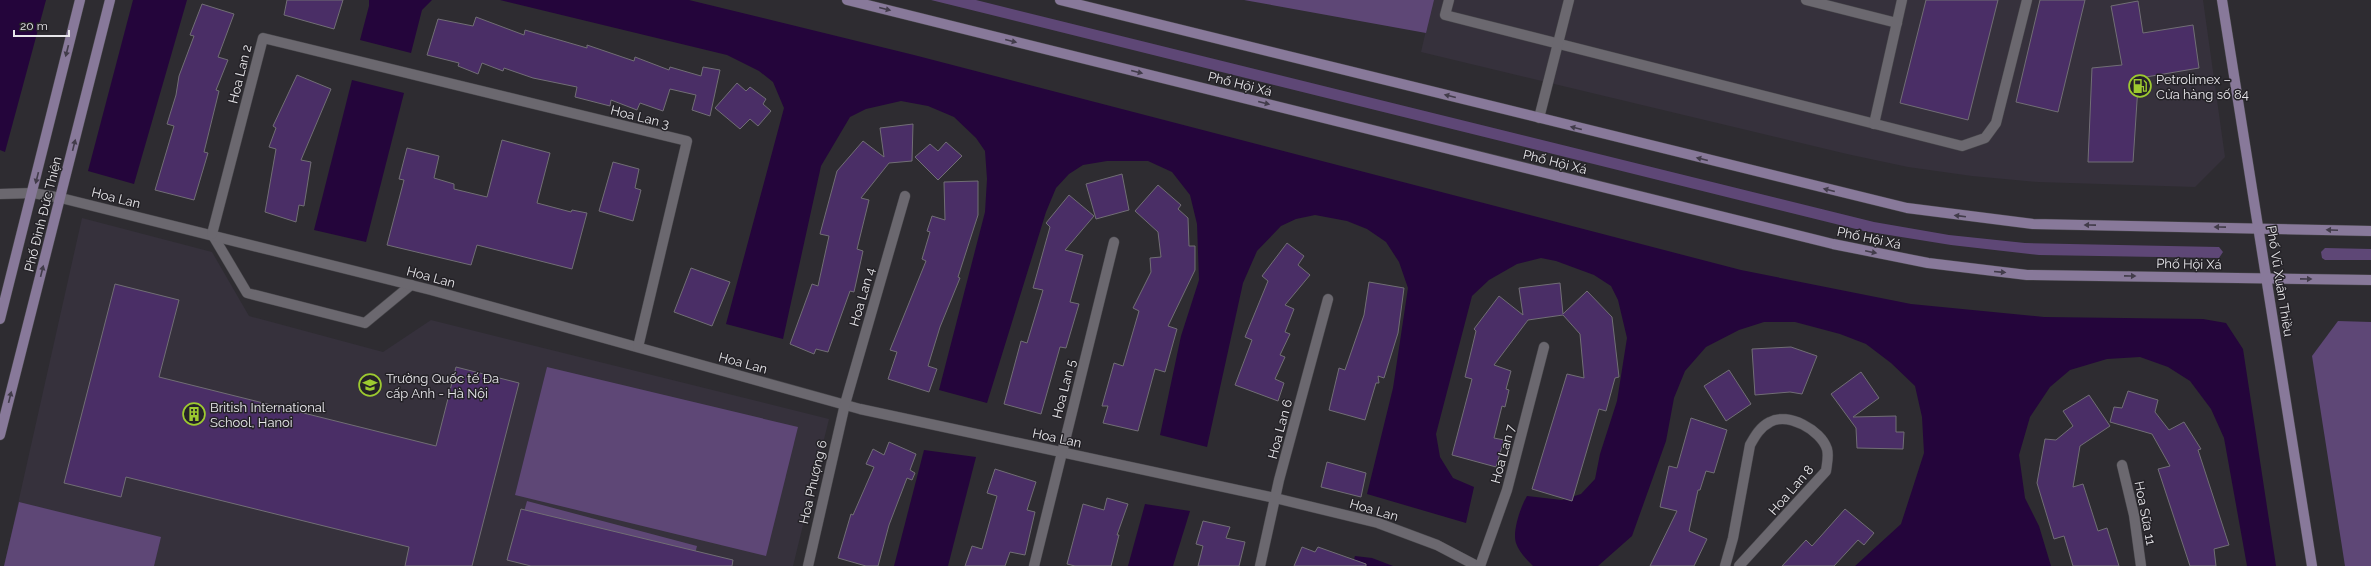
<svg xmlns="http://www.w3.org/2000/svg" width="2371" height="566" viewBox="0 0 2371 566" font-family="Raleway,sans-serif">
<rect width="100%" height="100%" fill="#2e2c31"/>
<g fill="#36313c">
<path d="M1433,0h770l22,157 -30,30 -157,-5 -66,-6 -64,-9 -61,-13 -426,-102z"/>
<path d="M82,218l130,34 37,64 134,36 48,-32 398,99 -36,147h-789z"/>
</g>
<g fill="#5e4776">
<path d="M931,0h45l898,222 75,13 76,8 194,4 4,5 -4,6 -180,-3 -88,-10 -87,-14z"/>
<path d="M1244,0h190l-8,33z"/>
<path d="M2325,248l46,1v11h-46l-3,-2 -1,-6z"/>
<path d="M2338,321l33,1v244h-26l-33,-210z"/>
<path d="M547,367l251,60 -32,129 -251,-61z"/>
<path d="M527,501l170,45 -5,20 -178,-18z"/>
<path d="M19,502l142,35 -7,29h-150z"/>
</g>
<g fill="#24053b">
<path d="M0,0h46l-41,152 -5,-2z"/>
<path d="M133,0h54l-53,184 -46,-13z"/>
<path d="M369,0h63l-10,10 -11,43 -51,-13 9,-34z"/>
<path d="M500,0h189l225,55 827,215 170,34 133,13 159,2 23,4 17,26 33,217h-29l-23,-128 -13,-29 -21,-28 -22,-14 -28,-10 -33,2 -37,11 -20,17 -20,30 -11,38 6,43 14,28 12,40h-196l46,-42 23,-71 -2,-36 -7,-31 -24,-23 -25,-19 -26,-10 -45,-12h-31l-25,8 -33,17 -21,24 -11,27 -8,43 -34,95 -34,30h-65c-7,-7 -14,-14 -17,-23 -4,-12 5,-37 11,-47l35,4 19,-6 14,-15 5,-25 17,-53 10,-63 -9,-38 -7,-14 -17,-11 -38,-14 -15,-3 -24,6 -28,16 -17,16 -36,138 4,23 13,21 21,9 -8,36 -99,-29 26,-106 15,-100 -9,-26 -13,-20 -19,-13 -20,-8 -32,-6 -19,4 -15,7 -24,25 -14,32 -36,164 -47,-12 21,-99 18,-56 -2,-56 -7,-29 -18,-23 -24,-11h-41l-24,4 -14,9 -13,14 -10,24 -59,191 -48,-13 46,-178 2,-33 -2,-28 -9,-13 -22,-21 -26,-11 -27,-5 -35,8 -16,8 -29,49 -38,173 -57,-15 58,-216 -11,-26 -14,-11 -32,-16z"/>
<path d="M352,80l52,13 -38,149 -52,-12z"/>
<path d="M924,450l52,7 -28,109h-54z"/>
<path d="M1145,504l45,7 -17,55h-45z"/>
<path d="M1355,556l17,2 21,8h-41z"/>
</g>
<g fill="#4a2e66" stroke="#716e75">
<path d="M287,0h56l-9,29 -50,-14z"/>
<path d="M1926,0h72l-30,120 -68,-17z"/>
<path d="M2040,0h45l-27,112 -42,-10z"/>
<path d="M2138,1l5,32 50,-8 6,43 -53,9 -8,9 -5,76h-45l4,-94 30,-3 -11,-59z"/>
<path d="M202,4l32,10 -16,43 10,3 -12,30 3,1 -15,61 4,1 -14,47 -39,-10 19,-64 -7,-2 9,-29 3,-19 15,-40 -4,-1z"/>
<path d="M476,17l48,18 1,-5 62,18v-3l47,16 1,-4 34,13 1,-3 31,9 2,-9 17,3 -10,46 -18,-6 4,-15 -26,-6 -7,22 -23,-8 -3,7 -26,-10 -1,6 -35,-9 2,-10 -44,-9 -29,-10 -1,3 -21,-8 -4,11 -20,-8 1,-3 -32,-8 11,-36 35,7z"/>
<path d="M297,75l34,14 -30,71 10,2 -7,44 -5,-1 -3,17 -31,-10 11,-63 -7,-2 7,-19 -3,-2z"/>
<path d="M737,83l9,8 4,-4 16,12 -3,5 8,7 -13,15 -8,-7 -10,10 -25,-21z"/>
<path d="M913,124l-1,37 -23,2 -28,35 8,2 -12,49 6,2 -9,41 -4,-1 -22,61 -12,-3 -2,5 -24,-10 22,-60 6,2 11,-50 -9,-2 17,-63 26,-30 21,16 -4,-29z"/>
<path d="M502,140l48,13 -13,50 34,9 1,-2 15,3 -15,56 -95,-24 -6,20 -84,-20 17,-65 -5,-1 8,-31 32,8 -5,22 20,6v5l33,8z"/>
<path d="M946,142l16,14 -24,24 -23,-23 15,-13 8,7z"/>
<path d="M613,162l26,7 -4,19 6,2 -8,31 -34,-10z"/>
<path d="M1122,174l7,36 -33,9 -10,-35z"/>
<path d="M978,181v34l-20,62 2,1 -20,49 -12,39 9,3 -8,23 -41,-13 9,-27 -7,-2 36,-89 -4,-2 8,-27 -3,-1 5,-15 13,4 -1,-38z"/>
<path d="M1158,185l23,20 -3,4 10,9 1,28h6v24l-27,56 9,3 -12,43 -10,-3 -17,62 -35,-8 5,-17h-6l12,-43 9,3 16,-55 -6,-3 18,-36 -1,-14 11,-1 -3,-25 -23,-21z"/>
<path d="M1069,195l25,21 -29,34 18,5 -13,47 9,2 -13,44 -6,-1 -19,67 -37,-10 17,-63 6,2 16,-53 -10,-2 17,-61 -4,-4z"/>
<path d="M1287,243l17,13 -6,9 12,10 -25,30 9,4 -9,23 5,2 -10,21 5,2 -10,22 9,4 -6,18 -43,-16 17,-45 -7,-3 23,-56 -6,-5z"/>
<path d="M691,268l39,14 -18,44 -38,-14z"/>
<path d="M1369,282l35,6 -6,45 -14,45 -6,-2 1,7h-3l-11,37 -36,-10 10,-42 6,2 19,-55z"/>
<path d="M1560,283l3,31 24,-23 25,26 7,60 -4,1 -9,33 -7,-2 -27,92 -40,-12 35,-115 17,4 -4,-44 -17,-19 -35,5 -34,45 17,6 -5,18 3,1 -4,17 -3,-1 -8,32 10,2 -8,27 -44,-12 20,-76 -7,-2 11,-46 -2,-2 25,-33 24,19 -4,-27z"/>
<path d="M115,284l64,16 -20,77 277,69 20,-79 63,16 -47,183h-67l4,-19 -283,-70 -5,20 -57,-14z"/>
<path d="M1791,347l26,9 -15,38 -12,-2 -35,3 -3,-46z"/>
<path d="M1729,370l22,34 -25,17 -22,-35z"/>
<path d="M1861,372l18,26 -26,19 43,-1v16h8l-1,17 -46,-1 -1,-20 -25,-34z"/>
<path d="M2128,391l30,9 -3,12 14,18 15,-8 17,27 -3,1 31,95 -15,4 2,17h-26l-32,-97 12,-3 -18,-32 -42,-12 4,-15 8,1z"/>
<path d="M2089,395l21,31 -30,20 -7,41 10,-3 15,47 9,-3 12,38h-46l-9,-30 -10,3 -17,-56 8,-44 11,1 17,-14 -10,-15z"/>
<path d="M1691,418l36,12 -13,43 -8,-2 -6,19h-2l-9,41 18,8 -13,27h-44l27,-55 -17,-4 9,-41 8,2z"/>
<path d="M889,442l27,12 -6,16 5,3 -3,7 -5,-2 -18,47 -11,41h-12l-28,-8 13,-44 2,1 21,-48 -8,-3 7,-15 11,6z"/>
<path d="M1327,462l39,11 -5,24 -40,-10z"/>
<path d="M995,469l41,13 -9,28 8,2 -10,43 -15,-3 -5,14h-40l7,-20 10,3 15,-53 -10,-3z"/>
<path d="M1107,498l21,6 -11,31h2l-8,31h-36l-8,-2 16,-60 21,6z"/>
<path d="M521,509l212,51 -1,6h-201l-24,-6z"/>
<path d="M1845,509l29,24 -10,12 -6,-5 -24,26h-52l24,-26 6,6z"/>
<path d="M1203,521l27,6 -4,11 19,4 -6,24h-41l5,-20 -7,-2z"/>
<path d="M1302,547l13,5 3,-5 48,17v2h-72z"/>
</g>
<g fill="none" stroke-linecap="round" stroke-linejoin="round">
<g stroke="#48474b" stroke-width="11">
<g id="lane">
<path d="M1449,0l-4,15 517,131 23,-8 11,-15 31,-123"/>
<path d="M1806,0l91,23"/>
<path d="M1539,118l30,-118"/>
<path d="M1874,124l28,-124"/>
<path d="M212,234l35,59 118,30 46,-38"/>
</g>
</g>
<g stroke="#48474b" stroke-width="11">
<g id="street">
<path d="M0,194l33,-1 28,5 370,92 429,119 415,89 103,25 59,22 40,21"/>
<path d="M212,234l51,-196 424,103 -49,206"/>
<path d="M2122,465l12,50 7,51"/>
<path d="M808,566l37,-162 60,-208"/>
<path d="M1034,566l80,-324"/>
<path d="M1260,566l19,-86 49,-181"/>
<path d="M1480,566l27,-76 37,-143"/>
<path d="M1725,566l8,-28 17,-93c5,-9 10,-18 20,-23 18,-10 51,8 57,27 2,7 0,14 -1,22l-87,95"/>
</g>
</g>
<g stroke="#48474b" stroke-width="11">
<g id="secondary">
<path d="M847,0l986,244 95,19 99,12 344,5"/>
<path d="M1060,0l847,208 126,16 338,7"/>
<path d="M2222,0l90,566"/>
<path d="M0,319l80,-319"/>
<path d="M0,435l110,-435"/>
</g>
</g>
<use href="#lane" stroke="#6b686f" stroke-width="10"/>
<use href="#street" stroke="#6b686f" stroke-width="10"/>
<use href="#secondary" stroke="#88799a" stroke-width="10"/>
</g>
<defs><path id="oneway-solid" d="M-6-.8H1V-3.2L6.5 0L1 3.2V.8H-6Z"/></defs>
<g fill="#423c4a">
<use href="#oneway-solid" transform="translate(885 9) rotate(14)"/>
<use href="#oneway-solid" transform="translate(1011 41) rotate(14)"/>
<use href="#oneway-solid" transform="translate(67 51) rotate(104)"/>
<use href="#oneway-solid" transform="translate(1137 72) rotate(14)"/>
<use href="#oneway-solid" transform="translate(1450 96) rotate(-166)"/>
<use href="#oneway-solid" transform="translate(1264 103) rotate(14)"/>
<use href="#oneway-solid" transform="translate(1576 128) rotate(-166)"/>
<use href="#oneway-solid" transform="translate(74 145) rotate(-76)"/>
<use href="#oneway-solid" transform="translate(1702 159) rotate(-166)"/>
<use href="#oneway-solid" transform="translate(37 178) rotate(104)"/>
<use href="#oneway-solid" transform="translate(1829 190) rotate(-166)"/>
<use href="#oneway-solid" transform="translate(1960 216) rotate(-173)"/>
<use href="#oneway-solid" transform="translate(2090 225) rotate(-179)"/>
<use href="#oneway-solid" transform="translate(2220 227) rotate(-179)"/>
<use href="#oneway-solid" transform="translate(2332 230) rotate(-178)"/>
<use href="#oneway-solid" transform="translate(1871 252) rotate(12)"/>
<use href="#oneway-solid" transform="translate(42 271) rotate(-76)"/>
<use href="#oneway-solid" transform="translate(2000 272) rotate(5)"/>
<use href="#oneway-solid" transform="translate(2130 276) rotate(1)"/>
<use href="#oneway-solid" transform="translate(2306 279) rotate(1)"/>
<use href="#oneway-solid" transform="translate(10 397) rotate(-76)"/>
</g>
<defs>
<g id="fuel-ring" transform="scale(1.15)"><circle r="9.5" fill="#242227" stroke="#9dca30" stroke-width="1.5"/><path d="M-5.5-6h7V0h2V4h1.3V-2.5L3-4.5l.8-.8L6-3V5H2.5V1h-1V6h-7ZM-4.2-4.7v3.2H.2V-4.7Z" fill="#9dca30"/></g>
<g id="school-ring" transform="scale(1.15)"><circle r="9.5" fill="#242227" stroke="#9dca30" stroke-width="1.5"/><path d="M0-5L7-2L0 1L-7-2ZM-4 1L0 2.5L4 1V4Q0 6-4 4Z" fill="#9dca30"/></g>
<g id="building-ring" transform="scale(1.15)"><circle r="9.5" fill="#242227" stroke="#9dca30" stroke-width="1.5"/><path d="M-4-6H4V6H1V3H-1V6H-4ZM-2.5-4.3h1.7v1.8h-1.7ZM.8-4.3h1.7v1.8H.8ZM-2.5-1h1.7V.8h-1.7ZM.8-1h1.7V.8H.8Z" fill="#9dca30"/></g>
</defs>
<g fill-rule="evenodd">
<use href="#fuel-ring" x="2140" y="86"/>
<use href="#school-ring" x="370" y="385"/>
<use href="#building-ring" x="194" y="414"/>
</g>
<g text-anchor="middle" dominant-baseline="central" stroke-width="3" stroke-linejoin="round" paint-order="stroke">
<g font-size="13" fill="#e8e7eb" stroke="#242227">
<text transform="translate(240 74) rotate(-76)">Hoa Lan 2</text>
<text transform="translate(1240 84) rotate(14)">Phố Hội Xá</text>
<text transform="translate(640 117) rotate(14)">Hoa Lan 3</text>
<text transform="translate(1555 162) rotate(14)">Phố Hội Xá</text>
<text transform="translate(116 198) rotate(14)">Hoa Lan</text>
<text transform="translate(43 214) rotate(-76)">Phố Đinh Đức Thiện</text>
<text transform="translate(1869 238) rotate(12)">Phố Hội Xá</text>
<text transform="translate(2189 264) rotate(1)">Phố Hội Xá</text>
<text transform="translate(431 277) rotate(15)">Hoa Lan</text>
<text transform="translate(2280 281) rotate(81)">Phố Vũ Xuân Thiều</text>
<text transform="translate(862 297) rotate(-74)">Hoa Lan 4</text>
<text transform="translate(743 363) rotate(15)">Hoa Lan</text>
<text transform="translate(1064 389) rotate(-76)">Hoa Lan 5</text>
<text transform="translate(1280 429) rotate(-75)">Hoa Lan 6</text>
<text transform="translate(1057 438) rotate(12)">Hoa Lan</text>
<text transform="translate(1503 454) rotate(-75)">Hoa Lan 7</text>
<text transform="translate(813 482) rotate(-77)">Hoa Phượng 6</text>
<text transform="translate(1791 490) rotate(-49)">Hoa Lan 8</text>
<text transform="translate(1374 510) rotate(16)">Hoa Lan</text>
<text transform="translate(2145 513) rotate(79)">Hoa Sữa 11</text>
</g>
<g font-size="13" fill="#e8e7eb" stroke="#242227" text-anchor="start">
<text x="2156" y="79">Petrolimex –<tspan x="2156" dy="15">Cửa hàng số 84</tspan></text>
<text x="386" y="378">Trường Quốc tế Đa<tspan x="386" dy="15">cấp Anh - Hà Nội</tspan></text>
<text x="210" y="407">British International<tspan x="210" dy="15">School, Hanoi</tspan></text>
</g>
</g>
<path d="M14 30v6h55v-6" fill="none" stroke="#e8e7eb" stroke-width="2"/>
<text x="20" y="30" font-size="12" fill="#e8e7eb" stroke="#242227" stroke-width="3" paint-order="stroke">20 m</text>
</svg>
